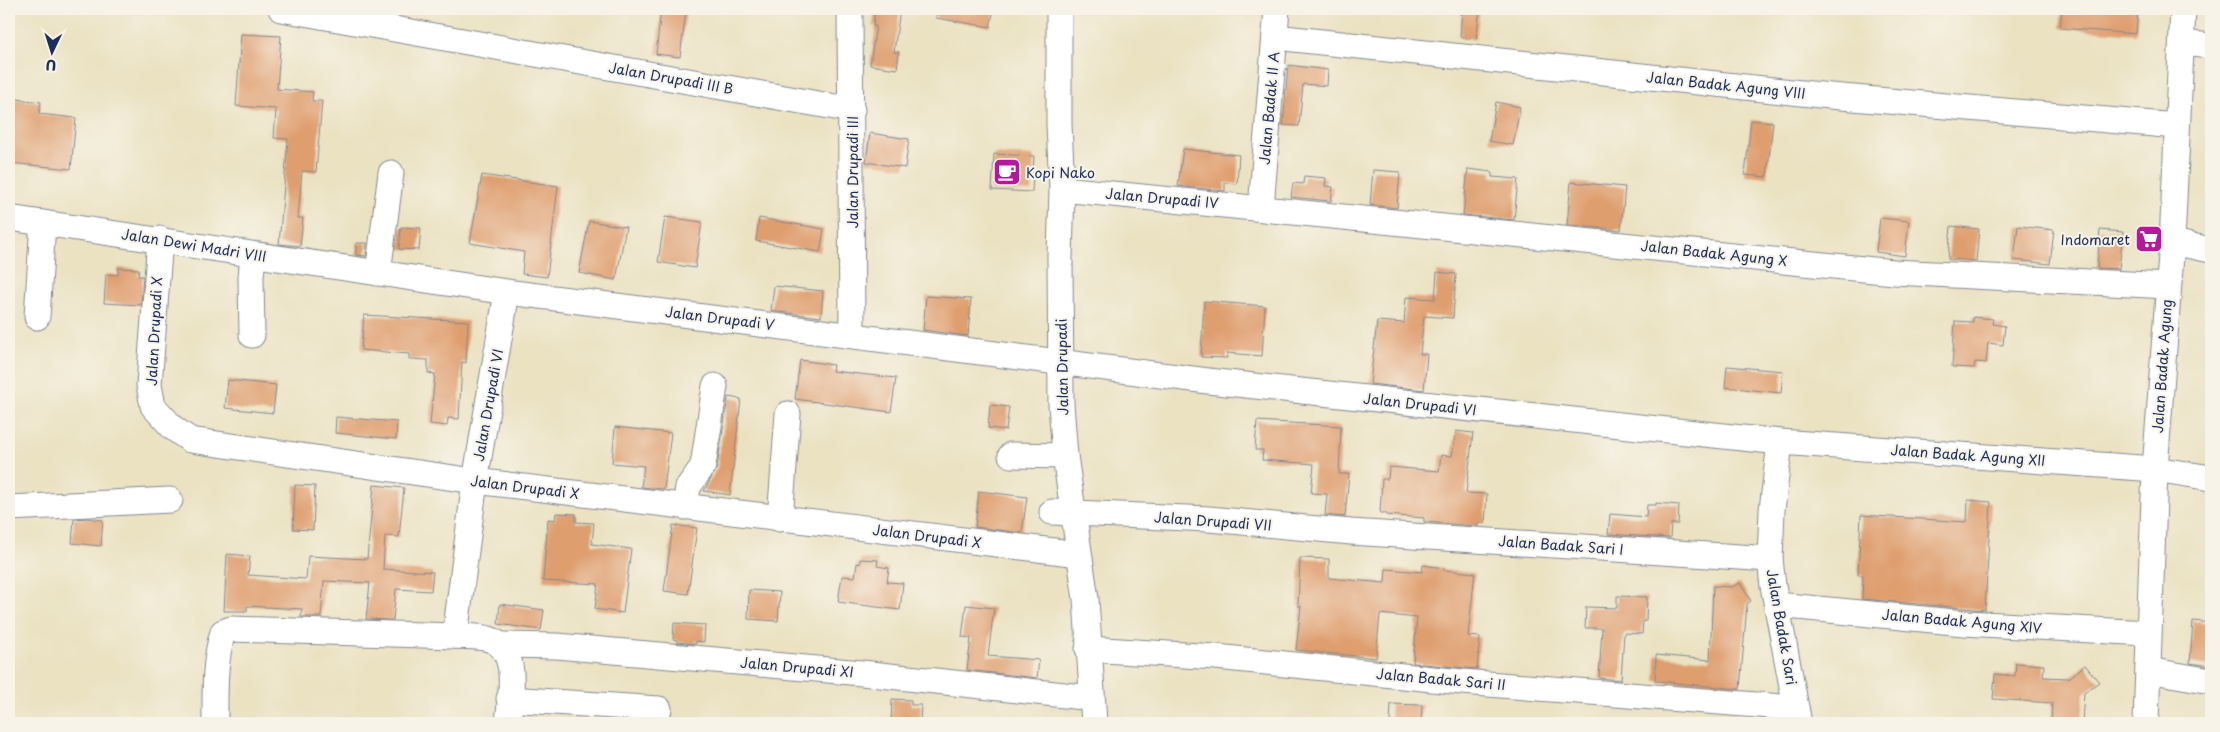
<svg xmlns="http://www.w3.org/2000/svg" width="2220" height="732" viewBox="0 0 2220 732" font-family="'Playpen Sans',sans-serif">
<rect width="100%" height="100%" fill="#f7f3e8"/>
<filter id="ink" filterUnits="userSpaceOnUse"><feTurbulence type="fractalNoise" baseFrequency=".02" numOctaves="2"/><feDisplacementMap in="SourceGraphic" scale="10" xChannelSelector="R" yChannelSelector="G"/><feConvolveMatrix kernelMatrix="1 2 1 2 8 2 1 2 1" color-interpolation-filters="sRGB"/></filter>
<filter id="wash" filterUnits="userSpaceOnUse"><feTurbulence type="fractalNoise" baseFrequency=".0096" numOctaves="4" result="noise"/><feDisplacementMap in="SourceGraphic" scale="20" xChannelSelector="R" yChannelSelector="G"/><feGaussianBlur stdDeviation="1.12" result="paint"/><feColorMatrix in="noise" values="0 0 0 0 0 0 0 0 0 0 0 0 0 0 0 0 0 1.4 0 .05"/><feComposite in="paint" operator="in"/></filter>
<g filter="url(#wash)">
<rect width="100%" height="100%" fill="#ebe2c2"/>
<g id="blocks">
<g fill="#df9e6e">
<path d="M661,9l25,2 -6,46 -24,-3z"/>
<path d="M875,9h25l-6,43h5l-2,17 -27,-4 6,-39h-3z"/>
<path d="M937,9h57l-4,18 -54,-9z"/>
<path d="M1462,9h18l-4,30 -16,-2z"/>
<path d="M2062,9h76l-2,25 -76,-6z"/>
<path d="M241,34l40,2 -4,53 36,3 -1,9h10l-6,71 -14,-1 -4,47h5l-3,28 -21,-2 9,-105 -14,-1 2,-29 -40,-3z"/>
<path d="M1288,65l40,5 -1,16 -24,-2 -4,42 -16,-1z"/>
<path d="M9,98l32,4 -2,12 37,4 -5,51 -62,-6z"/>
<path d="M1496,102l24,5 -7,38 -24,-4z"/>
<path d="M1751,120l22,2 -6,55 -22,-2z"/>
<path d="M870,133l39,6 -4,29 -39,-6z"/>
<path d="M1183,149l56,6 -2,29 -12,-1v8l-47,-5z"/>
<path d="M994,154l40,2 -2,36 -40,-2z"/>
<path d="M1468,169l24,3v5l26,2 -4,41 -51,-5z"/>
<path d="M1373,170l27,2 -3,36 -27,-3z"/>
<path d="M482,175l76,11 -11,91 -25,-3 2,-22 -54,-9z"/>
<path d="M1304,176l22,2 -1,8 8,1 -2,14 -40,-4 2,-14 10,1z"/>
<path d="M1571,182l54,5 -4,43 -54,-5z"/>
<path d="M665,217l37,5 -7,46 -37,-6z"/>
<path d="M759,218l65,11 -4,23 -64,-11z"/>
<path d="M1880,218l29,3 -4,35 -29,-4z"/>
<path d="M589,221l37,6 -10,53 -37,-7z"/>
<path d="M1951,226l28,3 -3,32 -28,-2z"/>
<path d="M2018,226l36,4 -4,34 -36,-4z"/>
<path d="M401,227l20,1 -2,22 -20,-1z"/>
<path d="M2100,230l23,2 -4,37 -22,-1z"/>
<path d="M356,243h11l-1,13 -10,-1z"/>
<path d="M118,268l21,1 -1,7h5l-2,29 -37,-2 2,-29 12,1z"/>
<path d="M1437,272l19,2 -3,44 -29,-2 -4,38h7l-3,36 -54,-6 7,-63 27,2 2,-26 29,2z"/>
<path d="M774,286l49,5 -2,26 -50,-6z"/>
<path d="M926,296l45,3 -3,37 -45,-6z"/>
<path d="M1204,301l61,5 -3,50 -35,-3v5l-26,-1z"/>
<path d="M364,315l104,6 -2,42 -4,-1 -3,57 -11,-1 -1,8 -17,-2 5,-50 -7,-1v-13l-19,-1v-5l-48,-4z"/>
<path d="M1973,317l20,2 -1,5 13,2 -2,19 -15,-2 -2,20 -11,-1 -1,6 -22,-1 3,-46 18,1z"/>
<path d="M800,360l33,5 -1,6 64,7 -5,34 -96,-13z"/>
<path d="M1727,366l56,5 -2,22 -56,-6z"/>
<path d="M228,380l48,5 -3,28 -48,-5z"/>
<path d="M728,397l13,2 -11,96 -26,-4 13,-23z"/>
<path d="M990,405l19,2 -3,23 -18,-2z"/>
<path d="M336,417l61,5 -1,17 -61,-6z"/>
<path d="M1257,421l84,5 -2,48h10l-4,43 -20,-2 2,-21 -16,-1 3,-29 -52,-4 1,-10h-8z"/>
<path d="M615,427l56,6 -7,56 -23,-2 3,-21 -32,-3z"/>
<path d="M1456,431l17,2 -7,60 21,1 -2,29h-7v3l-52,-4h-2v-4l-38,-3v-2h-6l2,-34h6l1,-12 50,4 2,-16 11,1z"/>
<path d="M295,485l20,1 -2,44 -20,-1z"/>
<path d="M374,485l30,3 -5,49 -14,-1 -2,33 50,3 -2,19 -35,-2 -3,31 -27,-1 4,-36 -46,-2 -3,36h-20l1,-8 -55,-3v5h-23l3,-57 23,2 -2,19 58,4 2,-23 59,3z"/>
<path d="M979,491l48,6 -5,36 -47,-6z"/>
<path d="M1968,500l23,2 -6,108 -123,-11 1,-24h-5l3,-60 106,7z"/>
<path d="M1656,503l23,2 -1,19h-7l-1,14 -62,-4 2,-20 36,3 1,-12h9z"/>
<path d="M556,513l20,1v8l18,1 -2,21 39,5 -8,64 -28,-4 3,-25 -55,-3 5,-62 7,1z"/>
<path d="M87,518l16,2 -2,26 -29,-3 2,-24z"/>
<path d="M673,525l24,3 -9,66 -24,-3z"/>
<path d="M1300,558l29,1v19l56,5 1,-14 36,3 1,-7 21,3v2l31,3 -7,63 12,1 -3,32 -64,-6 4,-45 -37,-4 -4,44 -80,-8 5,-44h-3z"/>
<path d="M860,559l18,1 -1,6 12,2 -2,14 16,1 -3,27 -62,-8 4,-26 13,1 2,-14 3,1z"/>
<path d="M1740,583l11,18 -4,3 -7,85 -85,-8 1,-26 54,5 3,-74 19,1z"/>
<path d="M749,590l31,2 -2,29 -30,-2z"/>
<path d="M1617,596l30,1 -1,24h-3l-1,13 -18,-1 -3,47 -22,-2 3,-50h-17l1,-21 31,1z"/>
<path d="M500,604l44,6 -3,20 -43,-6z"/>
<path d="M966,605l28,3 -6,48 51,4 -2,18 -70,-8 4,-32 -9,-1z"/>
<path d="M2193,621l18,2v43l-21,-3z"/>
<path d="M674,623l31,2 -1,17 -8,-1v3l-19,-2v-2l-4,-1z"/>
<path d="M2016,663l28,2 -1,12 26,1 16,-13 14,17 -15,11 -2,30h-31l1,-20 -59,-4 2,-25 20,2z"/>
<path d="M892,699l19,1v5h10l-1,18h-29z"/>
<path d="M1391,704l31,1 -1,18h-31z"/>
</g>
</g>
</g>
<g filter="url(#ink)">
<use href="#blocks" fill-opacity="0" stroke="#838890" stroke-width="1"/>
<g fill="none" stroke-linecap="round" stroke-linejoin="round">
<g stroke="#838890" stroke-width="27">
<g id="minor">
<path d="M281,9l571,101"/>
<path d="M850,9l2,326"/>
<path d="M1059,9v115l3,65 -2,67 1,148 4,52 21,143 8,124"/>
<path d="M1275,37l555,59 347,30"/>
<path d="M2182,43l29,3"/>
<path d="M1062,189l832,83 274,14"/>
<path d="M1261,208l16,-199"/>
<path d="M9,218l498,74 701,89 572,61 375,27 56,9"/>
<path d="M160,239l-11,146 4,21 20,22 17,12 285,41 604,73"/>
<path d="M2172,242l39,8"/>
<path d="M378,273l13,-100"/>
<path d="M37,317l6,-94"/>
<path d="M252,335l-1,-58 2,-22"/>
<path d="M1780,442l-8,68 -2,49 3,27 26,137"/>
<path d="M1011,455l54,1"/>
<path d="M685,507l3,-20 15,-21 12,-80"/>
<path d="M9,508l161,-8"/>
<path d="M1052,512l157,7 142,13 419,27"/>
<path d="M780,519l8,-105"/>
<path d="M1777,605l187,18 184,10"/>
<path d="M455,636l20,-155 32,-189"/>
<path d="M502,645l55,1 305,27 230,25"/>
<path d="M1088,649l128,8 246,25 334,26"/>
<path d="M2148,670l63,11"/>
<path d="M509,699l150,10"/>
<path d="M215,723c0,-30 -1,-62 8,-91l8,-3 224,7c11,1 24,0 34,3 32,10 21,59 19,84"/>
<path d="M2146,723l9,-254 17,-227 11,-233"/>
</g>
</g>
<use href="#minor" stroke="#fff" stroke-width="25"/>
</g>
</g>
<defs>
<g id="cafe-square" transform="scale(1.4375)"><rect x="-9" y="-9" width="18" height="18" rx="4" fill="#b5179e" stroke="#f7f3e8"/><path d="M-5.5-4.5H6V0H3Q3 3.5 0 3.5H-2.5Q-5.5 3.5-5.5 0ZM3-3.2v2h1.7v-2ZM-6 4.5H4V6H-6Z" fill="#fff"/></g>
<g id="supermarket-square" transform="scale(1.4375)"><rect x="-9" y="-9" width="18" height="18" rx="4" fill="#b5179e" stroke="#f7f3e8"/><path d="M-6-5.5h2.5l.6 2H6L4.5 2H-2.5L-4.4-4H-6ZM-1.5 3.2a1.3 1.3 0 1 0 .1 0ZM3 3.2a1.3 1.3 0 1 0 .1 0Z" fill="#fff"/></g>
</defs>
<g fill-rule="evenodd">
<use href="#cafe-square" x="1007" y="172"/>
<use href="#supermarket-square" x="2149" y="239"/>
</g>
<g text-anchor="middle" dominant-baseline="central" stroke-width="4" stroke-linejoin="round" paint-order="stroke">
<g font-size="14" fill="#1b2f5e" stroke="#f7f3e8">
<text transform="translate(671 78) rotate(10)">Jalan Drupadi III B</text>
<text transform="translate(1726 85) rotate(6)">Jalan Badak Agung VIII</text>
<text transform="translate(1269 108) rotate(-85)">Jalan Badak II A</text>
<text transform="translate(852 172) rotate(-90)">Jalan Drupadi III</text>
<text transform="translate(1162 198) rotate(5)">Jalan Drupadi IV</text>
<text transform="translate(194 245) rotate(9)">Jalan Dewi Madri VIII</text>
<text transform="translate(1714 253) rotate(6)">Jalan Badak Agung X</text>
<text transform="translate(720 318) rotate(7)">Jalan Drupadi V</text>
<text transform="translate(154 331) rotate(-87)">Jalan Drupadi X</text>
<text transform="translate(2162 366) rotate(-86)">Jalan Badak Agung</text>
<text transform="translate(1062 367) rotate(-91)">Jalan Drupadi</text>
<text transform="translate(1420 404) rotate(6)">Jalan Drupadi VI</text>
<text transform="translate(488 405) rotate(-80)">Jalan Drupadi VI</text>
<text transform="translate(1968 455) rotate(4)">Jalan Badak Agung XII</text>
<text transform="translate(525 487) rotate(7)">Jalan Drupadi X</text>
<text transform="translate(1213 521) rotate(4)">Jalan Drupadi VII</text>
<text transform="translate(927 536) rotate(7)">Jalan Drupadi X</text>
<text transform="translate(1561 545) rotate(4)">Jalan Badak Sari I</text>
<text transform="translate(1962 621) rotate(5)">Jalan Badak Agung XIV</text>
<text transform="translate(1782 627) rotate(80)">Jalan Badak Sari</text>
<text transform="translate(797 667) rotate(5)">Jalan Drupadi XI</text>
<text transform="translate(1441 679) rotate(5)">Jalan Badak Sari II</text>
</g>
<g font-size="14" fill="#1b2f5e" stroke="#f7f3e8" text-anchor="start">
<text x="1026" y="172">Kopi Nako</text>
<text x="2130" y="239" text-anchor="end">Indomaret</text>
</g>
</g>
<rect width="2220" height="732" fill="none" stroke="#f7f3e8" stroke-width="30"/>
<g transform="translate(52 52) rotate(184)" stroke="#f7f3e8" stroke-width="4" paint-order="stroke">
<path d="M0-4L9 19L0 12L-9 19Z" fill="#1b2f5e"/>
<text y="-8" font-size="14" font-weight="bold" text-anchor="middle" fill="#1b2f5e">U</text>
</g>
</svg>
